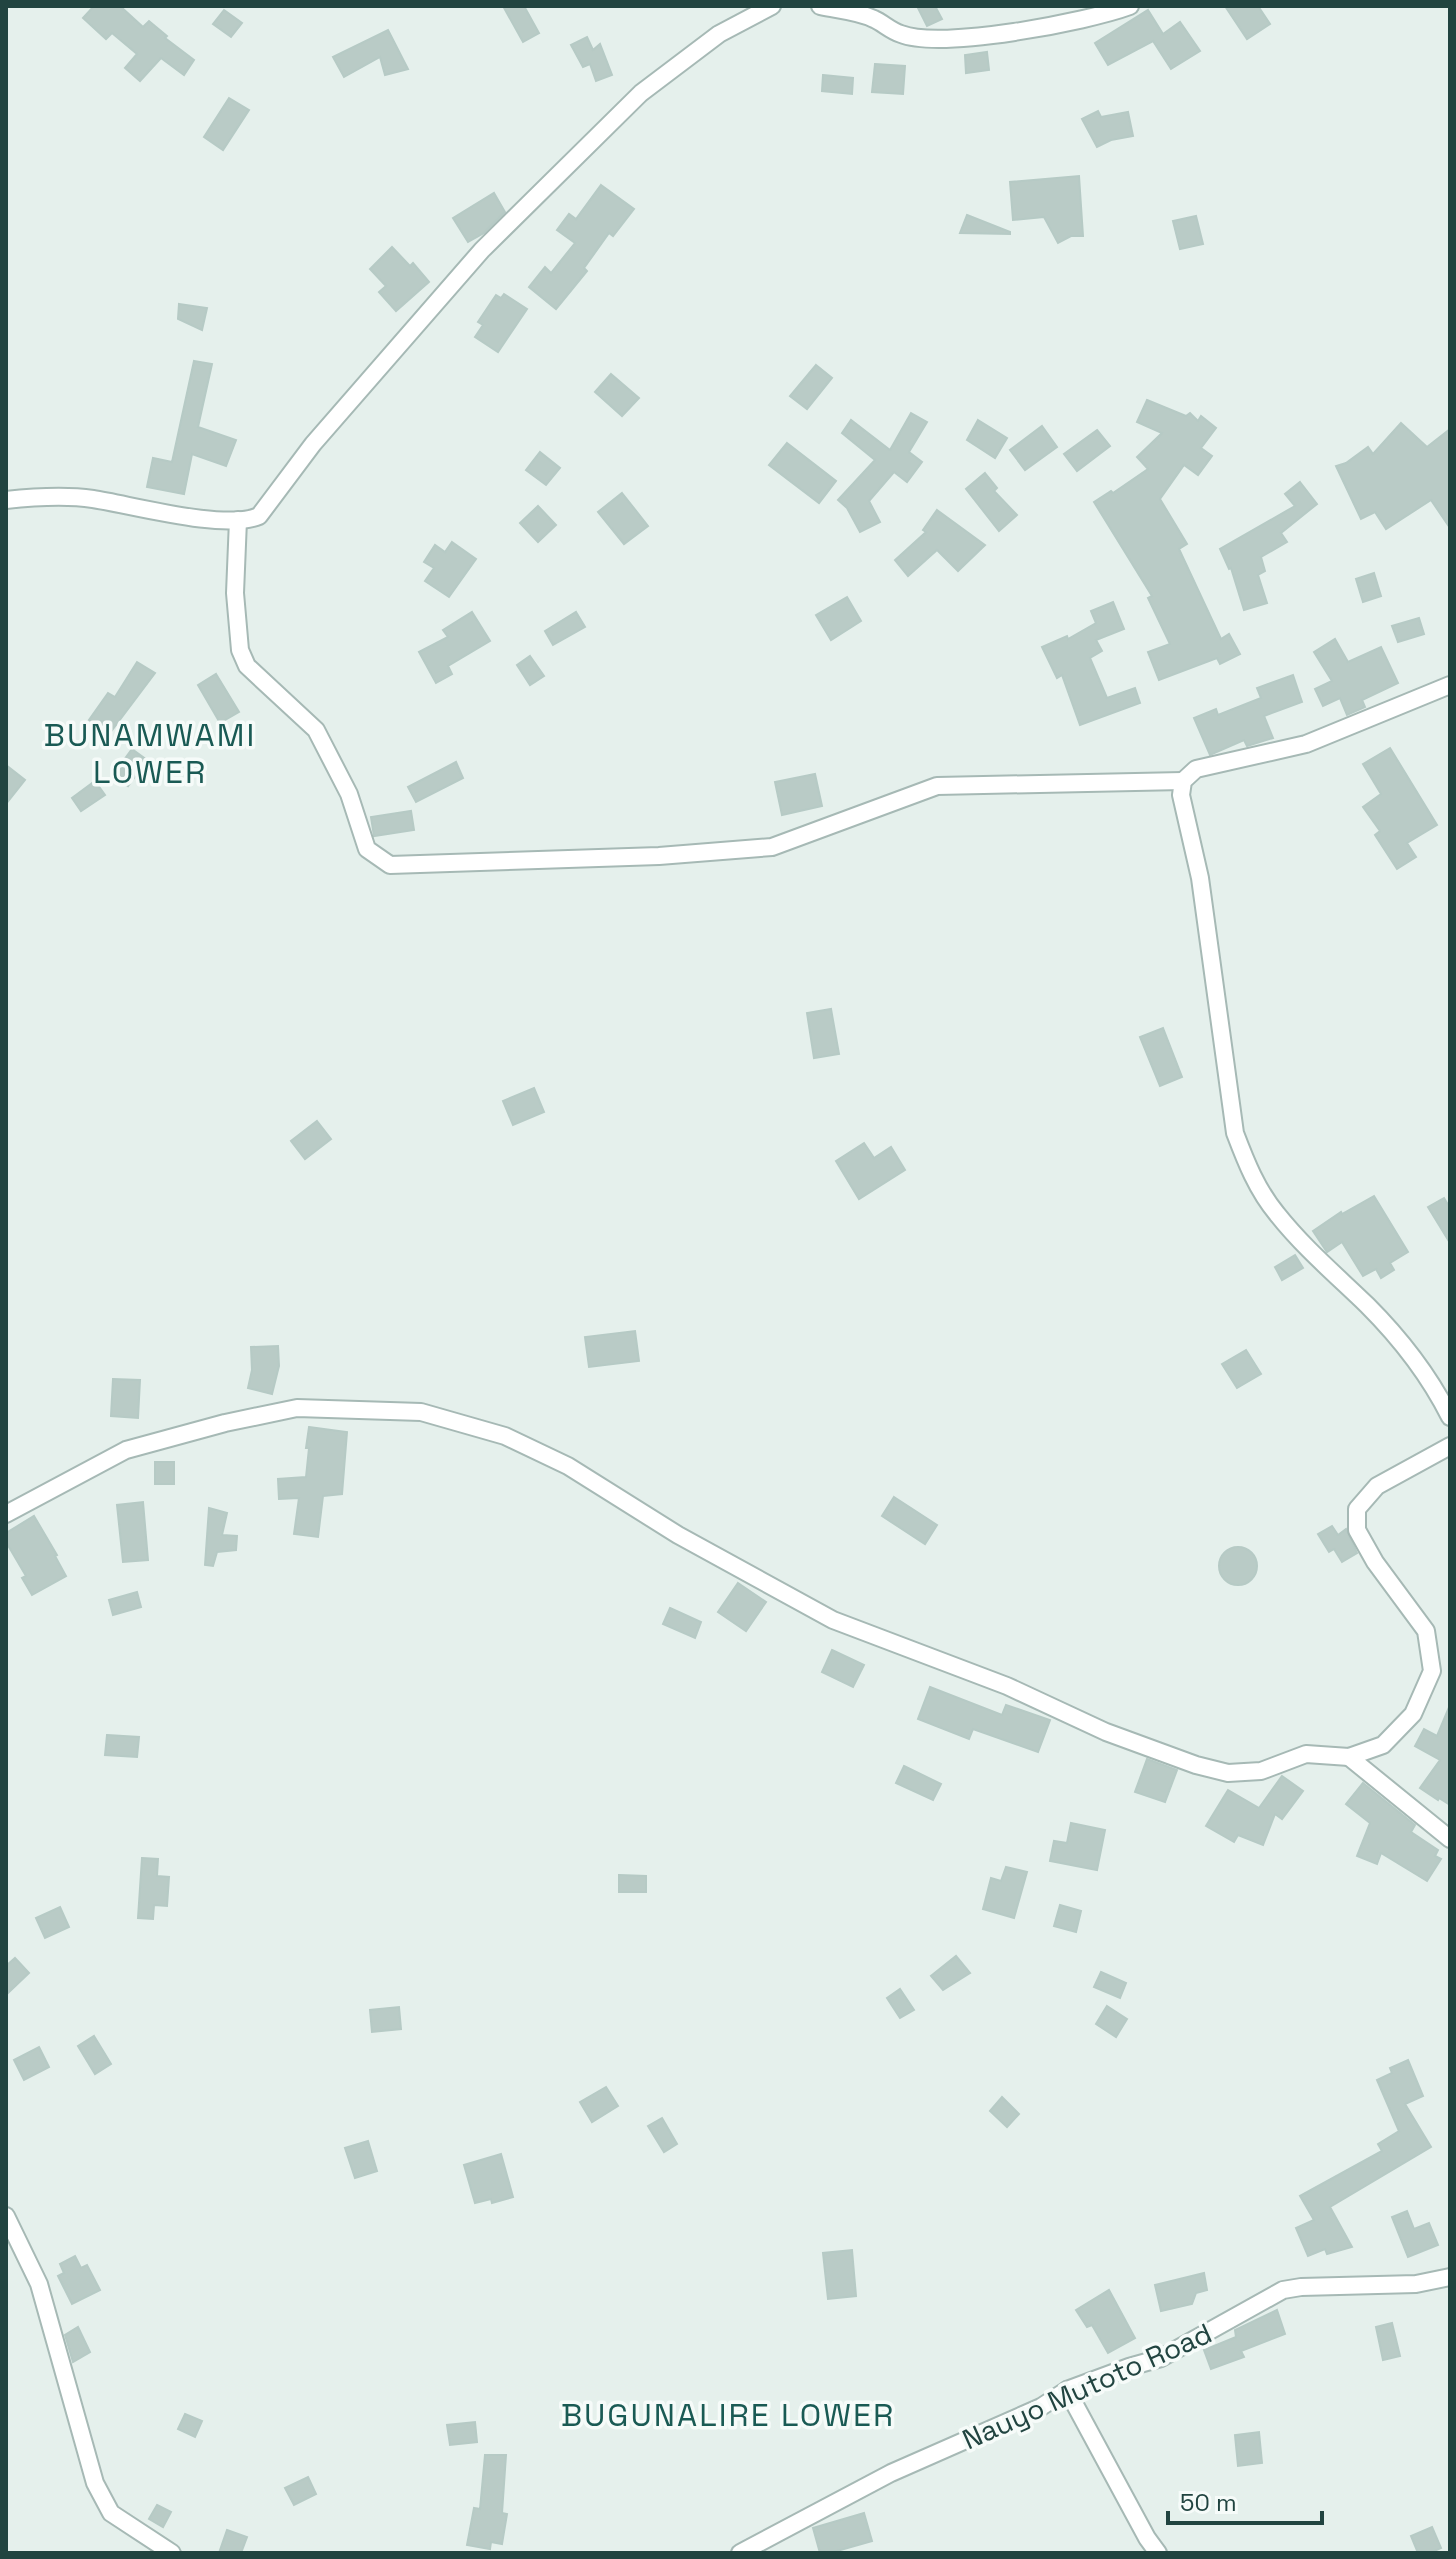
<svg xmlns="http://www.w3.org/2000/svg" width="1456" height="2559" viewBox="0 0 1456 2559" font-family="'Space Grotesk',sans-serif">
<rect width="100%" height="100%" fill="#e5f0ec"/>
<g fill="#b9cbc6" stroke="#b6cac5" stroke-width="2">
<path d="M94,6h26l23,21 6,-6 18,15 -2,2 29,22 -10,15 -23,-17 -21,23 -15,-13 12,-14 -25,-21 -6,6 -23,-21z"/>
<path d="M503,6h21l15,27 -16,9z"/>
<path d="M917,6h18l7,13 -15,7z"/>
<path d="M1225,6h33l12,18 -23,15z"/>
<path d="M224,10l18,13 -11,14 -18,-13z"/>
<path d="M1148,10l15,24 17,-12 20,29 -29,18 -18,-28 -45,24 -13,-22z"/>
<path d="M388,30l20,39 -23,6 -5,-18 -36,20 -11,-20z"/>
<path d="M587,37l6,13 7,-6 12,31 -16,6 -6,-17 -7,3 -12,-22z"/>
<path d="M987,52l2,18 -23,3 -1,-18z"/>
<path d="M875,64l30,2 -2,28 -31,-2z"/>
<path d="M823,75l30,3 -1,16 -30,-3z"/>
<path d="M229,98l20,12 -26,40 -19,-13z"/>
<path d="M1098,111l3,6 27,-5 5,24 -22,4 -14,7 -15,-28z"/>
<path d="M1079,176l4,60h-12l-13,7 -14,-26 -31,3 -3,-38z"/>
<path d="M601,185l33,24 -21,27 -4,-3 -25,35 3,3 -31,38 -27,-22 16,-20 6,6 24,-30 -18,-13 12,-16 7,5z"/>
<path d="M494,193l11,19 -21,21 -16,9 -15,-24z"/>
<path d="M967,215l43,17v2l-50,-1z"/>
<path d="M1196,216l7,28 -23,5 -7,-28z"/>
<path d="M392,247l18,19 3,-3 16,19 -33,29 -17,-19 7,-6 -16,-17z"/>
<path d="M504,294l23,15 -29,43 -23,-15 8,-12 -5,-3 18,-27 5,3z"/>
<path d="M179,304l28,4 -5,22 -24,-11z"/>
<path d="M194,361l18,3 -14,63 38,13 -10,26 -34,-12 -8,40 -37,-7 6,-29 19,4z"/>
<path d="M816,365l16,13 -25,31 -17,-13z"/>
<path d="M611,374l28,24 -17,18 -27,-24z"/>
<path d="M1147,400l39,16 4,-3 8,8 3,-5 15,12 -15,20 11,8 -14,19 -14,-10 -24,34 27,45 -8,5 42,90 8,-5 11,20 -20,10 -3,-6 -58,22 -11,-28 22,-8 -22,-46 4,-2 -58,-94 17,-11 2,2 35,-24 -11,-12 25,-24 -25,-11z"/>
<path d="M911,413l16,9 -18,30 13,10 -15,20 -13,-10 -25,29 11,21 -20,10 -13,-24 -9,-8 37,-40 -33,-27 9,-13 39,30z"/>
<path d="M978,420l29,18 -12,20 -28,-18z"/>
<path d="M1401,423l26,24 23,-18v99l-19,-28 -45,29 -11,-17 -14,7 -25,-53 10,-3 22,-16 5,7z"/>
<path d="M1042,426l15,21 -32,23 -15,-20z"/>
<path d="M1097,430l13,16 -33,25 -13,-17z"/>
<path d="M787,443l49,38 -17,22 -50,-38z"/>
<path d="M540,452l20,16 -14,17 -20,-15z"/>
<path d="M985,473l12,15 -3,3 23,24 -18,16 -33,-42z"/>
<path d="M1300,482l17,22 -36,29 6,9 -26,15 4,14 -7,4 9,28 -23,7 -13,-42 -2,1 -9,-20 75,-43 -10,-12z"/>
<path d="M622,493l26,33 -24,18 -26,-32z"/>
<path d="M538,506l18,19 -18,17 -18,-19z"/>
<path d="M937,510l48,35 -27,26 -21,-21 -29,26 -13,-16 31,-28 -3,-2z"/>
<path d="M452,542l24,17 -27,38 -24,-16 9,-13 -10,-6 11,-17 10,7z"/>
<path d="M1374,573l7,23 -18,6 -7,-23z"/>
<path d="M847,597l14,24 -30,19 -15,-25z"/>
<path d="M1113,602l11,27 -28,11 6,11 -12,7 17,40 28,-10 5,15 -60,22 -18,-50 -5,3 -15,-31 25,-11 1,3 28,-16 -5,-12z"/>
<path d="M472,612l18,29 -42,25 4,8 -16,9 -17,-31 29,-15 -5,-7z"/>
<path d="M576,612l9,15 -32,18 -8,-14z"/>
<path d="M1419,618l5,16 -26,8 -6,-16z"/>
<path d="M1335,639l13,23 33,-15 17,36 -36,17 3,7 -18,8 -7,-17 -17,8 -8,-17 17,-8 -18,-29z"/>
<path d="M530,656l14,20 -14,9 -13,-20z"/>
<path d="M137,662l18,11 -45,60 -21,-13 19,-27 7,4z"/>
<path d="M216,674l23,38 -19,11 -22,-38z"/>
<path d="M1293,675l9,27 -38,14 9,22 -26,8 -3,-6 -34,15 -16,-37 22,-9 2,6 43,-17 -4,-10z"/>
<path d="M1390,748l47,77 -30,18 9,14 -19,12 -22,-34 5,-4 -17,-24 18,-13 -18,-30z"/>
<path d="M132,749l15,11 -19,26 -15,-11z"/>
<path d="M456,762l7,16 -47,24 -8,-15z"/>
<path d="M6,765l19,15 -19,24z"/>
<path d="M815,774l7,32 -40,9 -7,-33z"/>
<path d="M95,781l10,14 -24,16 -9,-13z"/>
<path d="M411,811l3,19 -40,6 -3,-19z"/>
<path d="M831,1009l8,45 -25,4 -7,-45z"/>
<path d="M1163,1028l19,49 -22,9 -20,-49z"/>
<path d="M534,1088l10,24 -31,13 -10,-24z"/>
<path d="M317,1121l14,18 -26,20 -14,-18z"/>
<path d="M864,1143l10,15 17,-11 14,23 -46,29 -23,-38z"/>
<path d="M1374,1196l34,56 -18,11 4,7 -13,8 -5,-9 -13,7 -21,-34 -15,10 -14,-21 28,-19 1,2z"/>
<path d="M1444,1198l6,10v35l-22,-36z"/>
<path d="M1295,1255l8,13 -21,12 -7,-13z"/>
<path d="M635,1331l4,30 -50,6 -4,-30z"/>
<path d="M278,1346l1,20 -7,28 -24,-6 4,-18 -1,-23z"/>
<path d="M1246,1350l15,24 -24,14 -15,-24z"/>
<path d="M113,1379l27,1 -2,38 -27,-2z"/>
<path d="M309,1427l38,5 -5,62 -19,2 -5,41 -24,-3 5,-36 -20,1 -1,-20 28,-2 3,-29h-3z"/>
<rect x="155" y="1462" width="19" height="22"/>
<path d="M894,1497l43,28 -12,19 -43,-28z"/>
<path d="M143,1502l5,58 -25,2 -6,-57z"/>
<path d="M209,1508l18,5 -5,22 15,1 -1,14 -19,2 -4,14 -8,-1z"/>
<path d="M34,1516l23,39 -2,1 11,20 -34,19 -10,-17 4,-2 -20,-34v-9z"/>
<path d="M1332,1526l6,9 8,-6 11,24 -15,9 -8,-13 -5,3 -11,-18z"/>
<circle cx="1238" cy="1566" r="19"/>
<path d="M738,1583l28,19 -20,29 -28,-19z"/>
<path d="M137,1592l4,15 -28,8 -4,-15z"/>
<path d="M670,1608l31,14 -6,16 -32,-14z"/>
<path d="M832,1650l32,15 -11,22 -31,-15z"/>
<path d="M930,1687l72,28 4,-10 44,15 -12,32 -65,-23 -4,10 -51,-20z"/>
<path d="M1450,1705v100l-11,-7 -1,2 -18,-12 20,-28 -25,-14 9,-17 13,7z"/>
<path d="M107,1735l32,2 -2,20 -32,-2z"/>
<path d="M1147,1759l30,11 -12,32 -30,-10z"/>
<path d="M904,1766l37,18 -8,16 -37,-17z"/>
<path d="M1282,1776l21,15 -21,28 -7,-5 -12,31 -25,-10 -4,7 -28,-16 22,-36 31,18z"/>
<path d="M1363,1783l52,42 -4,7 27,18 -3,6 6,3 -14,22 -46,-28 -4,11 -20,-8 13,-33 -24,-19z"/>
<path d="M1071,1823l34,7 -8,40 -47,-9 4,-20 13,2z"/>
<path d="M142,1858l16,1 -1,17 12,1 -2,29 -13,-1 -1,14 -15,-1z"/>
<path d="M1006,1867l21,5 -13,46 -31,-9 8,-31 10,3z"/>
<path d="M619,1875l27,1v16h-27z"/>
<path d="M1060,1905l21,6 -5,21 -22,-6z"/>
<path d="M60,1907l9,20 -24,11 -9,-20z"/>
<path d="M956,1956l14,17 -27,17 -12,-14z"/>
<path d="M15,1958l14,15 -23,22v-29z"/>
<path d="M1101,1972l25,11 -6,15 -26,-11z"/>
<path d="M900,1989l14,21 -14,8 -13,-20z"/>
<path d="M1107,2006l20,13 -11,18 -20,-13z"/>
<path d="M399,2007l2,22 -29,3 -2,-22z"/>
<path d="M94,2036l17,28 -16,10 -17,-28z"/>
<path d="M39,2047l10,20 -25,13 -10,-20z"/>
<path d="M1408,2060l15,36 -18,8 26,43 -101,60 22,40 -25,7 -2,-5 -17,7 -12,-28 18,-8 -14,-24 82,-45 -4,-7 21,-13 -22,-51 15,-7 -2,-5z"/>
<path d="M606,2087l12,19 -26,16 -12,-20z"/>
<path d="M1002,2097l17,17 -12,13 -17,-16z"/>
<path d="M662,2118l15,26 -13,8 -16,-26z"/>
<path d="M368,2141l9,30 -22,7 -10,-30z"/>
<path d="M501,2154l12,43 -21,6 -1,-4 -16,4 -11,-38z"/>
<path d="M1407,2211l7,18 15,-6 9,22 -30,12 -16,-40z"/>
<path d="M852,2250l4,46 -28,3 -5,-46z"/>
<path d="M75,2256l6,12 6,-3 13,25 -28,14 -14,-28 6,-3 -4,-9z"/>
<path d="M1204,2273l3,17 -11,3 -4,11 -31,7 -6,-26z"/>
<path d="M1109,2290l26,48 -27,15 -16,-28 -5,2 -11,-17z"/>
<path d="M1277,2310l8,24 -44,17 3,6 -33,12 -7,-19 32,-13 -1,-7z"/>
<path d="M1392,2323l8,33 -17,4 -7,-33z"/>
<path d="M78,2327l12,25 -17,10 -8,-27z"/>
<path d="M185,2414l17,7 -7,16 -17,-8z"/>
<path d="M475,2422l2,20 -27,3 -3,-20z"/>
<path d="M1259,2432l3,31 -24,3 -3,-31z"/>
<path d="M485,2455h21l-4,58 5,1 -5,30 -11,-2 -1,7 -23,-4 7,-37 6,1z"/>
<path d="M308,2477l8,17 -22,11 -9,-17z"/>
<path d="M157,2505l14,7 -8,15 -14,-8z"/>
<path d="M864,2513l8,28 -42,12h-10l-7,-25z"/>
<path d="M1432,2527l9,21 -11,5h-12l-7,-17z"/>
<path d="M227,2530l20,7 -6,16h-22z"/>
</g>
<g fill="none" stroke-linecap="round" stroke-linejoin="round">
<g stroke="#a6b9b5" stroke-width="20">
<g id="minor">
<path d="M820,6c18,4 38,5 54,13 9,4 17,12 27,15 40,16 186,-12 229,-28"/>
<path d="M6,500c28,-3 59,-5 87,-1 39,6 132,32 166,17l54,-72 169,-194 159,-157 78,-59 53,-28"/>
<path d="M238,520l-3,73 5,57 7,16 69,64 33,64 18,55 23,16 269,-9 113,-9 165,-61 246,-5"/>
<path d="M1450,685l-144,59 -110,25 -13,12 -2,14 19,83 35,255c11,29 22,57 42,81 27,34 59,61 90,91 33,33 62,70 83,112"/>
<path d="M6,1514l120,-64 99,-27 72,-15 124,4 84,24 63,30 110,69 155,85 174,66 99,46 90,33 32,8 33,-2 45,-17 43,3 34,-12 30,-31 19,-43 -6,-40 -51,-69 -18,-32v-21l20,-23 73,-40"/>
<path d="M1349,1757l101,82"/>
<path d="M6,2216l33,68 56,199 16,30 61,40"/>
<path d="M1067,2390l80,148 11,15"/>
<path d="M740,2553l151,-80 150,-66 26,-17 62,-23 32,-9 122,-68 18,-3 115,-3 34,-7"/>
</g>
</g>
<use href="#minor" stroke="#fff" stroke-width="16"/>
</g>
<g text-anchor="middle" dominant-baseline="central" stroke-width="7" stroke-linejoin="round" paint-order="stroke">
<g font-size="28" fill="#214440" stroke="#f6fbf9">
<text transform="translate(1087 2386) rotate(-24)">Nauyo Mutoto Road</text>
</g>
<g font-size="32" letter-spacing="2" fill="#1a5a54" stroke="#f6fbf9">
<text x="150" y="735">BUNAMWAMI<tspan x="150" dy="37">LOWER</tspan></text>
<text x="728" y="2415">BUGUNALIRE LOWER</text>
</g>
</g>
<rect width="1456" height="2559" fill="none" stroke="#214440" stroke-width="16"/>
<path d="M1168 2511v12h154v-12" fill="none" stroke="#214440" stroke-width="4"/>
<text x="1180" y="2511" font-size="24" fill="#214440" stroke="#f6fbf9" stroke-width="6" paint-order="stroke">50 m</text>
</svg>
